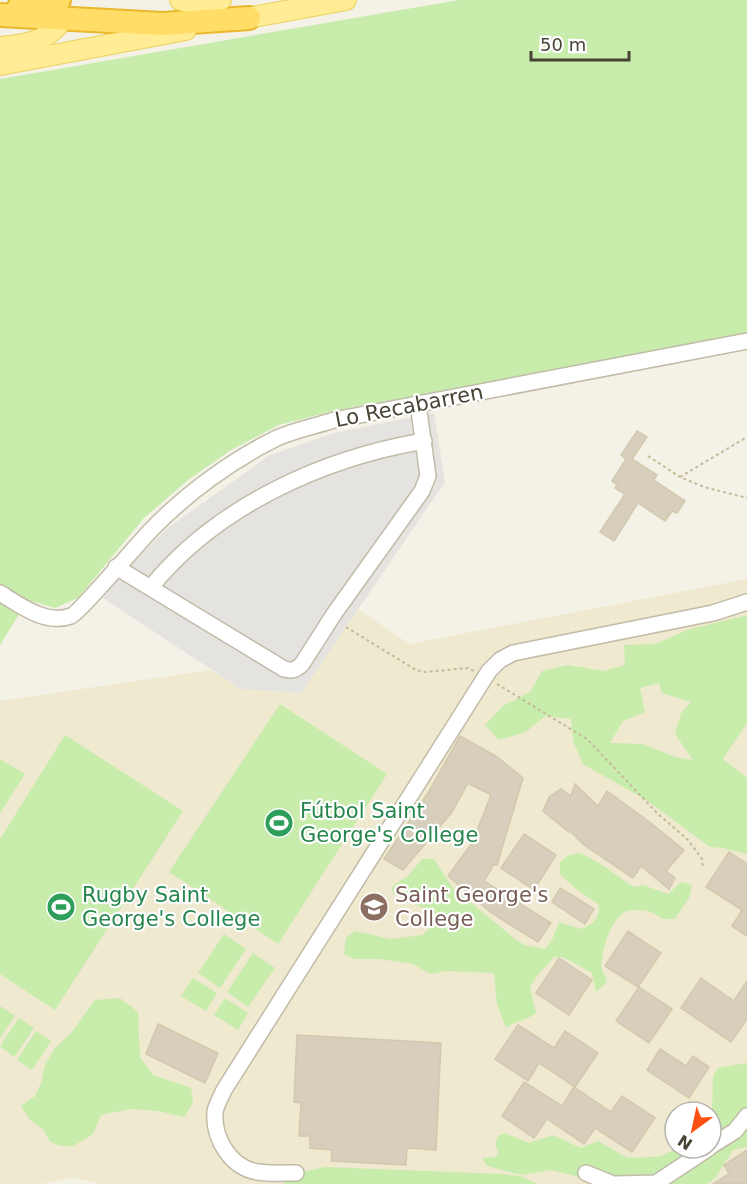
<svg xmlns="http://www.w3.org/2000/svg" width="747" height="1184" viewBox="0 0 747 1184" font-family="'DejaVu Sans',sans-serif">
<rect width="100%" height="100%" fill="#f4f2e6"/>
<path fill="#efe9cf" fill-rule="evenodd" d="M747,579v605h-647l-26,-6 -33,6h-41v-483l211,-31 30,19 59,4 58,-84 51,35zM675,1112h36v36h-36z"/>
<g fill="#c8ecac" fill-rule="evenodd">
<path d="M459,0h288v334l-414,77 -54,14 -48,25 -43,30 -44,38 -66,80 -23,10 -27,-8 -28,45v-566z"/>
<path d="M744,616l3,1v106l-24,36 24,19v76l-25,-6 -12,-1 -62,-46 -65,-37 -10,-23 -2,-22 -26,-3 -19,16 -27,8 -14,-15 18,-19 27,-14 12,-21 26,-6 35,6 22,-6 -1,-20 31,-1 35,-15zM659,683l3,10 29,9 -10,11 -6,21 18,26 -18,-3 -32,-13 -33,-1 13,-22 22,-9 -5,-24z"/>
<path d="M280,704l107,70 -109,170 -109,-72z"/>
<path d="M65,735l118,76 -128,199 -55,-36v-135z"/>
<path d="M0,759l25,15 -25,39z"/>
<path d="M579,853c20,7 37,23 55,34l9,-2 25,9 13,-12 11,3 -3,13 -14,21h-13c-7,-7 -15,-9 -25,-9 -3,1 -7,0 -10,1 -16,6 -27,42 -25,58 1,4 4,9 5,13l-11,10 -4,-19 -29,-16h-9l-17,19 -7,12 6,25c-10,8 -20,7 -30,15l-9,-24 -3,-31 -48,-2 -16,3 -17,-10 -34,-5h-24l-11,-5 2,-16 9,-7 36,8 32,-4 8,-9 -4,-16 -33,-16 -3,-5 5,-6 11,-6 15,-18h12l18,28 63,52 10,6 20,4 7,-9 7,-18 22,7c12,-5 19,-10 18,-24l-24,-17 -15,-14v-12l9,-7z"/>
<path d="M224,934l22,15 -26,39 -22,-15z"/>
<path d="M253,953l22,15 -27,39 -21,-15z"/>
<path d="M193,978l24,15 -11,18 -25,-15z"/>
<path d="M120,998l18,14 2,45 13,18 38,13 2,14 -9,15 -26,-6 -27,-2 -30,6 -8,19 -20,12h-13l-10,-4 -6,-12 -14,-10 -9,-14 14,-10 6,-13 4,-18 10,-17 17,-16 23,-32z"/>
<path d="M225,998l23,15 -10,17 -24,-15z"/>
<path d="M0,1006l15,10 -15,22z"/>
<path d="M19,1018l15,10 -20,29 -14,-11z"/>
<path d="M36,1031l15,10 -19,29 -15,-10z"/>
<path d="M747,1063v84l-14,3 -18,28 -8,6h-101l-55,-14 -30,5 -34,-9 -5,-8 12,-1 5,-3 -4,-10 3,-8 7,-3 24,10 24,-8 28,13 17,-7 28,16 12,1 23,-2 17,-8h33l2,-72 5,-8z"/>
<path d="M325,1167l177,7 18,2 18,8h-255l20,-12z"/>
</g>
<path fill="#e5e3df" d="M434,413l11,69 -144,211 -60,-4 -138,-91 27,-34 39,-37 101,-72 64,-22z"/>
<g fill="#d7cfbb" stroke="#d2c8ae" stroke-width="1.5">
<path d="M637,431l10,6 -15,22 25,16 -3,5 31,21 -8,12 -5,-2 -7,10 -27,-18 -24,38 -14,-9 25,-38 -10,-6 2,-3 -5,-4 14,-22 -5,-4z"/>
<path d="M460,736l36,20 27,22 -26,87 -3,-1 -10,17 67,42 -13,19 -48,-30 -42,-36 24,-33 19,-48 -23,-12 -16,29 -49,58 -19,-11 44,-66z"/>
<path d="M575,784l23,22 9,-15 44,32 33,27 -18,21 9,7 -6,11 -28,-23 -8,12 -49,-33 -14,-14 -1,1 -26,-21 6,-14 12,-8 10,7z"/>
<path d="M524,834l32,21 -22,35 -33,-22z"/>
<path d="M729,852l18,12v72l-15,-10 10,-16 -36,-23z"/>
<path d="M560,888l34,21 -9,15 -33,-22z"/>
<path d="M628,931l33,22 -23,34 -33,-21z"/>
<path d="M559,958l33,22 -23,35 -33,-22z"/>
<path d="M701,978l33,23 13,-20v38l-16,23 -50,-34z"/>
<path d="M639,987l33,22 -23,34 -33,-22z"/>
<path d="M158,1024l60,29 -13,30 -59,-29z"/>
<path d="M518,1025l36,23 11,-17 33,22 -23,34 -36,-24 -11,18 -33,-22z"/>
<path d="M297,1035l144,8 -5,107 -29,-2 -1,17 -75,-4 1,-11 -22,-2v-12h-11l2,-33 -7,-1z"/>
<path d="M660,1049l26,17 7,-10 16,11 -20,31 -42,-28z"/>
<path d="M524,1082l38,24 12,-19 37,25 11,-16 33,22 -23,34 -37,-24 -11,16 -37,-25 -13,19 -32,-22z"/>
<path d="M747,1150v34h-34l16,-10 -5,-9z"/>
</g>
<g fill="none" stroke-linecap="round" stroke-linejoin="round">
<path stroke="#d2cfc3" stroke-width="20" stroke-dasharray="20 10" stroke-linecap="butt" d="M58,26l14,-26"/>
<g stroke="#c1bba8" stroke-width="18">
<g id="minor">
<path d="M116,567l168,102c8,2 12,1 18,-5l32,-50 88,-123 6,-15 -10,-72"/>
<path d="M151,587c66,-81 172,-129 273,-146"/>
<path d="M0,593c21,13 46,32 71,23 8,-3 69,-75 81,-87 35,-36 80,-69 125,-91 18,-8 39,-12 57,-18l413,-79"/>
<path d="M711,1146l24,-15 12,-15"/>
<path d="M296,1173c-12,0 -26,1 -38,-1 -27,-4 -45,-33 -43,-60 1,-7 6,-15 9,-22l265,-419 11,-11 13,-7 200,-40 34,-11"/>
<path d="M586,1173l27,11"/>
<path d="M617,1184l39,-1 53,-35"/>
</g>
</g>
<g stroke="#ecd15d" stroke-width="22">
<g id="major">
<path d="M180,0l13,4 28,-4"/>
<path d="M236,20l110,-20"/>
<path d="M0,47c23,-2 41,-4 58,-21"/>
<path d="M0,65l186,-35"/>
</g>
</g>
<g stroke="#e9b82c" stroke-width="26">
<g id="highway">
<path d="M19,7l40,-7"/>
<path d="M0,15l163,9 86,-6"/>
</g>
</g>
<g stroke="#c4b998" stroke-width="2" stroke-dasharray="3 3" stroke-linecap="butt">
<path d="M648,456l32,21 24,10 43,11"/>
<path d="M680,477l67,-40"/>
<path d="M346,627l70,43 9,2 43,-4 6,3"/>
<path d="M497,684l90,55 70,74 31,27 14,19 1,10"/>
</g>
<use href="#minor" stroke="#fff" stroke-width="15"/>
<use href="#major" stroke="#ffec95" stroke-width="20"/>
<use href="#highway" stroke="#ffdd67" stroke-width="22"/>
</g>
<defs>
<g id="stadium-disc" transform="scale(1.5)"><circle r="9.5" fill="#2e9e5b" stroke="#fff"/><path d="M0-5a6.5 5 0 1 0 0 10a6.5 5 0 1 0 0-10ZM-3.5-1.8h7v3.6h-7Z" fill="#fff"/></g>
<g id="school-disc" transform="scale(1.5)"><circle r="9.5" fill="#8d6e63" stroke="#fff"/><path d="M0-5L7-2L0 1L-7-2ZM-4 1L0 2.5L4 1V4Q0 6-4 4Z" fill="#fff"/></g>
</defs>
<g fill-rule="evenodd">
<use href="#stadium-disc" x="279" y="823"/>
<use href="#stadium-disc" x="61" y="907"/>
<use href="#school-disc" x="374" y="907"/>
</g>
<g text-anchor="middle" dominant-baseline="central" stroke-width="4.5" stroke-linejoin="round" paint-order="stroke">
<g font-size="21" fill="#484335" stroke="#fff">
<text transform="translate(409 406) rotate(-11)">Lo Recabarren</text>
</g>
<g font-size="21" fill="#27864d" stroke="#fff" text-anchor="start">
<text x="300" y="811">Fútbol Saint<tspan x="300" dy="24">George's College</tspan></text>
<text x="82" y="895">Rugby Saint<tspan x="82" dy="24">George's College</tspan></text>
</g>
<g font-size="21" fill="#785e54" stroke="#fff" text-anchor="start">
<text x="395" y="895">Saint George's<tspan x="395" dy="24">College</tspan></text>
</g>
</g>
<g transform="translate(693 1130) rotate(213)"><circle r="28" fill="#ffffff" stroke="#b6b4ae" stroke-width="1.5"/>
<path d="M0-4.5L10 22L0 15L-10 22Z" fill="#ff5013"/>
<text y="-9" font-size="16" font-weight="bold" text-anchor="middle" fill="#484335">N</text>
</g>
<path d="M531 51v9h98v-9" fill="none" stroke="#484335" stroke-width="3"/>
<text x="540" y="51" font-size="18" fill="#484335" stroke="#ffffff" stroke-width="4.5" paint-order="stroke">50 m</text>
</svg>
